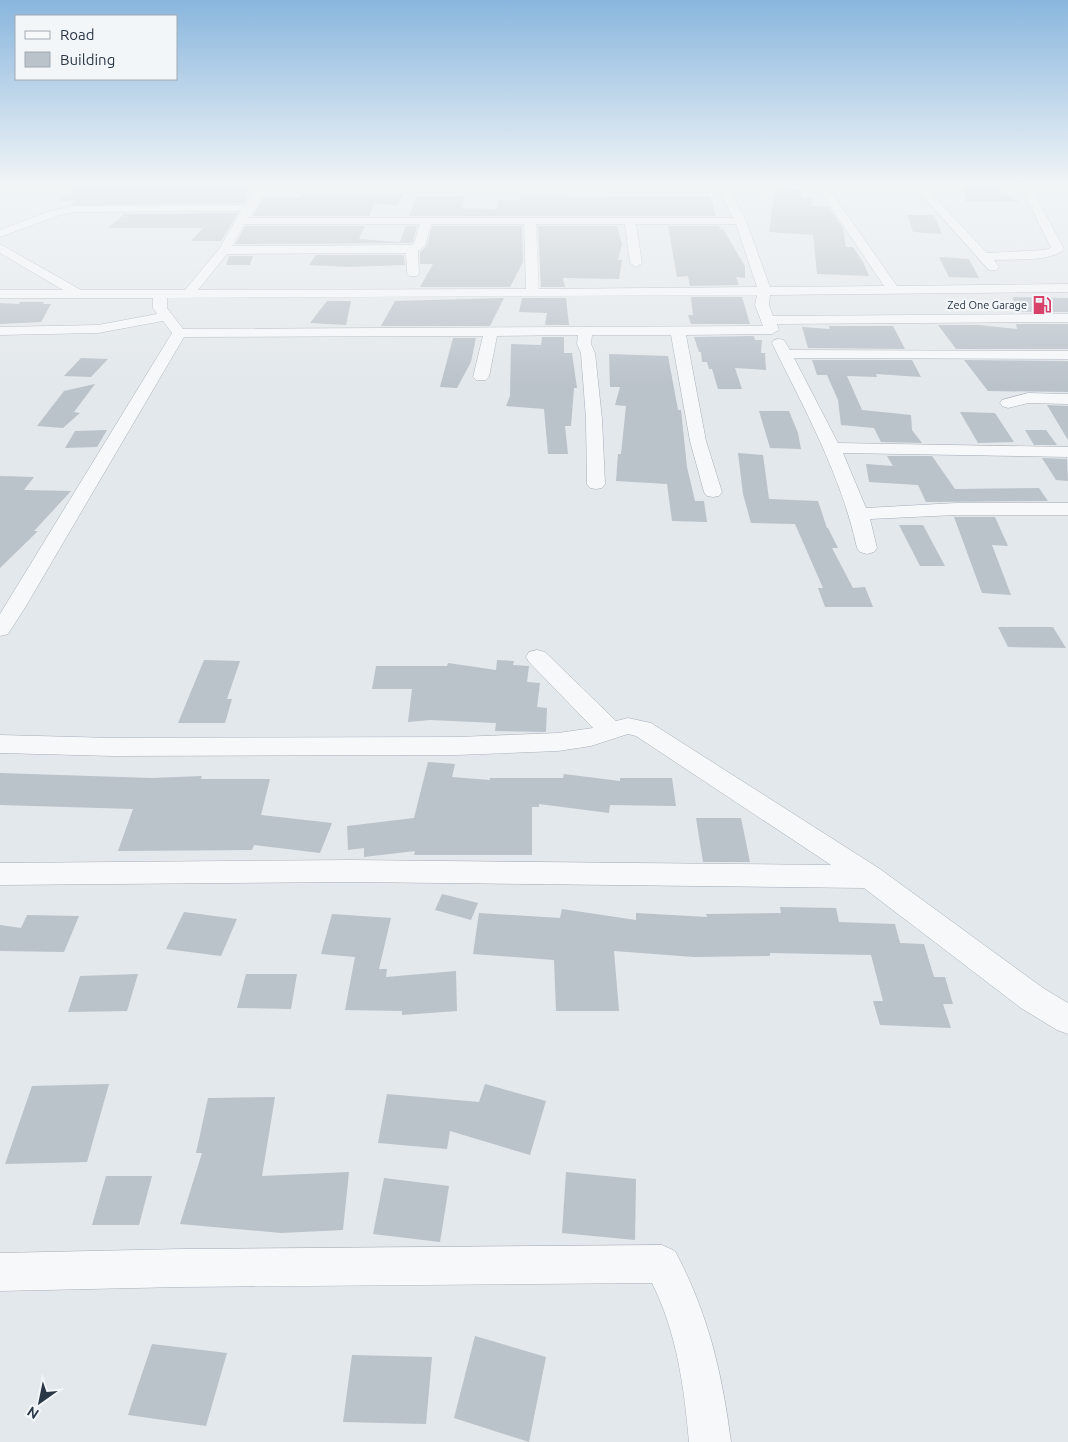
<svg xmlns="http://www.w3.org/2000/svg" width="1068" height="1442" viewBox="0 0 1068 1442" font-family="Ubuntu,sans-serif">
<rect width="100%" height="100%" fill="#e3e8ec"/>
<g fill="#bac2ca">
<path d="M78,185h157l17,1 -7,10h4l-5,7 -173,2 5,-4h-18z"/>
<path d="M963,185h37v4l19,13h-53z"/>
<path d="M775,188l28,2 -2,7 12,1 -1,8 16,1 15,21 3,19h7l10,15 6,14 -52,-2 -4,-39 -44,-3z"/>
<path d="M302,194h103l-8,11 -23,-1 -5,12h-117l13,-19h35z"/>
<path d="M522,194h45l1,3 40,1v-2h102l6,20h-307l7,-20h48l-3,12 36,1 2,-9h20z"/>
<path d="M238,213l-17,28h-30l12,-13h-95l16,-14z"/>
<path d="M907,215h27l8,19 -29,-2z"/>
<path d="M245,226h120l-6,13 41,3 6,-16h11l-4,16 -3,1 -175,1z"/>
<path d="M432,226h90l1,36 -13,25h-90l13,-23h-13v-12l7,-6z"/>
<path d="M538,226h79l5,18 -4,16h4l-3,19 -56,-1 2,9h-24z"/>
<path d="M668,226h51l1,3h3l22,37v12l-9,-1 3,8 -49,1 -2,-10 -11,1z"/>
<path d="M316,255h88l1,10 -57,2 -39,-2z"/>
<path d="M229,256h24l-3,9h-24z"/>
<path d="M939,257l30,2 10,19 -30,-1z"/>
<path d="M691,297h51l8,27h-59l-3,-9h5z"/>
<path d="M1013,297l55,1v14h-53z"/>
<path d="M504,298l-14,28h-109l14,-25z"/>
<path d="M522,298h44l3,27h-24l2,-12 -28,-1z"/>
<path d="M327,301h24l-5,24 -36,-2z"/>
<path d="M20,302h24l-1,2h8l-10,18 -41,2v-21l19,1z"/>
<path d="M1016,324h52v25h-112l-18,-24h41l38,4z"/>
<path d="M829,326h64l12,23 -97,-1 -6,-21 28,2z"/>
<path d="M754,336l1,4h7l-1,13h4l1,17 -31,-2 7,21h-24l-6,-20h-3l-2,-7h-5l-1,-10h-2l-5,-15z"/>
<path d="M542,337h22v16h8l5,35h-3l-3,38h-6l3,28h-20l-4,-45 -38,-3 4,-10 1,-52 30,1z"/>
<path d="M453,338h23l-5,24 -14,26 -17,-1z"/>
<path d="M609,354l59,2 10,54h3l6,57 8,34h9l3,21 -35,-1 -5,-37 -51,-3 2,-27h3l5,-48 -11,-1 5,-18h-10z"/>
<path d="M81,358l27,1 -17,18 -27,-1z"/>
<path d="M812,360h100l9,17 -45,-3 1,3 -30,-1 15,34 49,5 1,15 10,13 -41,-1 -7,-14 -33,-3 -3,-25 -11,-25h-10z"/>
<path d="M964,360l104,1v31l-80,-1z"/>
<path d="M95,384l-21,28 6,1 -17,15 -26,-2 27,-35z"/>
<path d="M1047,405l21,1v34z"/>
<path d="M759,411h30l9,22 3,16 -31,-1z"/>
<path d="M960,412l35,1 19,29 -36,1z"/>
<path d="M107,430l-10,17 -32,1 10,-17z"/>
<path d="M1025,430h21l11,15h-23z"/>
<path d="M738,453l25,2 6,44 49,2 9,27h1l10,20h-6l21,40 12,-1 8,20h-48l-7,-19h5l-28,-64 -44,-1 -8,-29z"/>
<path d="M887,456h45l23,33 84,-1 9,13 -122,1 -8,-17 -49,-3 -3,-18 27,2z"/>
<path d="M1042,458l25,1 1,22 -12,-1z"/>
<path d="M0,476l34,1 -10,13 47,1 -37,40h4l-38,37z"/>
<path d="M954,517h41l13,29 -16,-1 19,50 -29,-2z"/>
<path d="M899,525h24l22,41h-25z"/>
<path d="M998,627h55l13,21 -58,-1z"/>
<path d="M204,660l36,1 -13,38h5l-7,24h-47z"/>
<path d="M497,660l17,1 -1,4 16,1 -2,16 13,1 -3,24 10,1 -1,24 -51,-1 1,-8 -66,-3 -22,2 4,-33h-40l4,-23h71l1,-3 48,7z"/>
<path d="M428,762l27,2 -3,13 38,3v-2h73l1,-4 56,7v-3h52l4,28 -66,-1 -1,8 -70,-9v3h-7v48h-118l1,-4 -51,6v-9l-16,2 -1,-24 67,-8z"/>
<path d="M0,773l151,5 51,-2 -1,3h69l-9,36 71,8 -12,30 -66,-8 -2,5 -134,1 15,-42 -133,-4z"/>
<path d="M696,818h45l9,44h-47z"/>
<path d="M442,894l36,9 -7,17 -36,-10z"/>
<path d="M780,907l56,1 3,14 56,2 5,19 24,1 10,33h11l8,27h-10l8,24 -71,-3 -7,-24h10l-12,-46 -101,-2v3l-76,1 -80,-6 5,60h-63l-2,-51 -81,-6 6,-41 81,5 2,-9 74,11v-7l71,4 -1,-3 75,-1z"/>
<path d="M184,912l53,7 -16,37 -55,-7z"/>
<path d="M332,914l59,4 -12,51h8l-1,8 70,-6 1,40 -55,4v-4l-57,-1 10,-53 -34,-3z"/>
<path d="M27,915l52,1 -15,36 -64,-1v-26l21,3z"/>
<path d="M138,974l-11,37 -59,1 12,-36z"/>
<path d="M246,974h51l-6,35 -54,-1z"/>
<path d="M109,1084l-22,78 -82,2 27,-78z"/>
<path d="M485,1084l61,17 -16,54 -80,-24 -3,18 -69,-6 9,-49 92,8z"/>
<path d="M275,1097l-13,79 87,-4 -6,58 -62,3 -101,-9 22,-71h-6l12,-55z"/>
<path d="M566,1172l70,7 -1,61 -73,-7z"/>
<path d="M106,1176h46l-13,49h-47z"/>
<path d="M384,1178l65,8 -9,56 -67,-8z"/>
<path d="M475,1336l71,21 -17,85 -75,-24z"/>
<path d="M152,1344l75,9 -21,73 -78,-11z"/>
<path d="M352,1355l80,2 -6,67 -83,-2z"/>
</g>
<g fill="none" stroke-linecap="round" stroke-linejoin="round">
<g stroke="#a7afb7" stroke-width="1">
<g id="minor">
<path d="M261,185h466l19,36 24,66 114,-1 -68,-101h10l71,101 171,-2v8l-298,3 -1,10 4,11 295,-2v8l-291,2 2,6 -7,4 -86,1 20,106 16,51 -3,4 -6,1 -6,-1 -3,-4 -14,-51 -19,-106h-79l-1,9 4,9 7,66 3,65 -3,4 -6,1 -6,-1 -3,-4 -1,-65 -5,-66 -4,-9 1,-9 -81,1 -8,41 -3,3h-10l-3,-3 10,-41 -299,1 -158,269 -18,28 -8,2v-22l172,-281 -9,-12 -65,12 -98,2v-8l98,-2 59,-11 -4,-6v-10h-153v-8h63l-63,-37v-9l81,46h104l34,-41 22,-38 -167,1 -17,4 -57,21v-7l50,-19 24,-5 171,-1zM266,192h454l13,26h-485zM244,224h176l-6,20 -4,1 -178,1zM431,224h93l2,65 -328,1 29,-36 179,-1 1,20 2,3h8l2,-3 -1,-22 7,-5zM536,224h89l5,39 6,4 6,-4 -6,-39h100l21,63 -218,2zM757,295l-2,10 8,21 -580,3 -16,-21v-10z"/>
<path d="M913,185h10l64,68 57,-3 7,-2 -31,-63h10l34,64c-11,13 -53,10 -70,11l5,7 -2,3h-8z"/>
<path d="M779,339l5,1 6,10 278,1v8l-274,-1 44,85 230,4v10l-225,-4 23,55 90,-5h112v12h-112l-86,4 7,29 -3,4 -7,2 -7,-2 -3,-4c-16,-73 -52,-138 -85,-205l2,-3z"/>
<path d="M1028,393l40,1v10l-40,-1 -20,5 -6,-2 -2,-3 2,-3z"/>
<path d="M537,650l8,2 71,69 12,-3 23,5 229,146 163,119 25,15v31l-11,-4 -36,-22 -157,-120 -513,-6 -351,3v-22l351,-3 480,5 -195,-129 -8,-2 -37,12 -33,5 -101,4 -344,1 -113,-3v-18l113,3 344,-1 101,-4 35,-5 -64,-66 -3,-5 3,-5z"/>
<path d="M662,1245l13,6c33,62 47,121 56,191h-42c-5,-55 -12,-109 -37,-159l-471,4 -181,4v-38l181,-4z"/>
</g>
</g>
<use href="#minor" fill="#f6f8fa" fill-rule="evenodd"/>
</g>
<linearGradient id="sky" x2="0" y2="1"><stop stop-color="#89b6de"/><stop offset="0.48" stop-color="#f2f5f6"/><stop offset="1" stop-color="#f2f5f6" stop-opacity="0"/></linearGradient>
<rect width="1068" height="386" fill="url(#sky)"/>
<defs>
<g id="fuel-bare" transform="scale(1.5)"><path d="M-5.5-6h7V0h2V4h1.3V-2.5L3-4.5l.8-.8L6-3V5H2.5V1h-1V6h-7ZM-4.2-4.7v3.2H.2V-4.7Z" fill="#d7426a" stroke="#f3f6f9" stroke-width="2.5" paint-order="stroke"/></g>
</defs>
<g fill-rule="evenodd">
<use href="#fuel-bare" x="1042" y="305"/>
</g>
<g text-anchor="middle" dominant-baseline="central" stroke-width="4.5" stroke-linejoin="round" paint-order="stroke">
<g font-size="11" fill="#293746" stroke="#f3f6f9" text-anchor="end">
<text x="1027" y="305">Zed One Garage</text>
</g>
</g>
<rect x="15" y="15" width="162" height="65" fill="#f3f6f9" stroke="#a2aab1"/>
<rect x="25" y="31" width="25" height="8" fill="#f6f8fa" stroke="#a2aab1"/>
<text x="60" y="40" font-size="15" fill="#293746">Road</text>
<rect x="25" y="52" width="25" height="15" fill="#bac2ca" stroke="#a2aab1"/>
<text x="60" y="65" font-size="15" fill="#293746">Building</text>
<g transform="translate(40 1402) rotate(213)" stroke="#f3f6f9" stroke-width="4" paint-order="stroke">
<path d="M0-4L9 19L0 12L-9 19Z" fill="#293746"/>
<text y="-8" font-size="14" font-weight="bold" text-anchor="middle" fill="#293746">N</text>
</g>
</svg>
